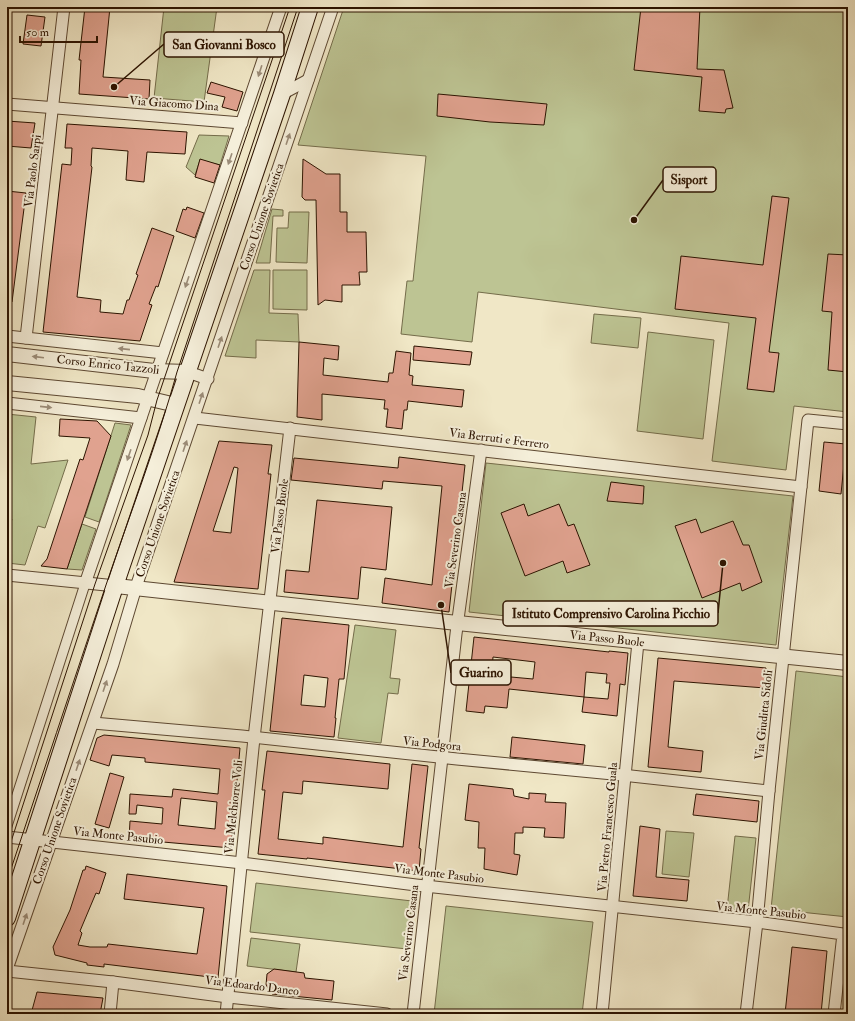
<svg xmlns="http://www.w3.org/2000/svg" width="855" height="1021" viewBox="0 0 855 1021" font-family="'IM FELL Double Pica',serif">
<rect width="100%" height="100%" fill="#f0e7c6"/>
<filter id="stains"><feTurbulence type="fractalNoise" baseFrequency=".005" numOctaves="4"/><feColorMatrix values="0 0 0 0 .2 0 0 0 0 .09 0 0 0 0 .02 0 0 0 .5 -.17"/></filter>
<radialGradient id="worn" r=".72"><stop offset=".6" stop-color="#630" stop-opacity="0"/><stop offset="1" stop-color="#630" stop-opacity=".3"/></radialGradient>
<g fill="#bdc493" stroke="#746c4a">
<path d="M164,7h53l-13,95 -50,-4z"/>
<path d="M344,7h504v405l-54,-6 -8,64 -74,-9 17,-138 -251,-31 -6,50 -71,-8 6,-53h6l13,-125 -128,-11z"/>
<path d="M199,135l30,1 -9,29 -20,-5 -5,15 -9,-8z"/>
<path d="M272,209l11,1v6h-10l-3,47h-14z"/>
<path d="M289,212h20l-2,51 -31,-1 1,-34h11z"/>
<path d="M254,270h16l-1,43 29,1 1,28 -43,-2v18l-31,-2z"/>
<path d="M273,270h34v40l-34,-1z"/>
<path d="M594,314l47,4 -3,30 -47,-5z"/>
<path d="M648,332l66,8 -11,99 -66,-8z"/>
<path d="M7,414l29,3 -5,47 37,-4 -23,68 -7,-2 -13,39 -18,-2v-38l3,1 2,-7 -5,-1z"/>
<path d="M115,423l16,2 -32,97 -14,-5z"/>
<path d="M486,463l307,33 -17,149 -307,-33z"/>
<path d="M82,524l14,5 -14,41 -15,-1z"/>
<path d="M355,625l41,5 -6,48 10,1 -2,15 -10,-1 -7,50 -43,-5z"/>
<path d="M796,671l52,6v240l-77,-8z"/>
<path d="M666,831l28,2 -5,44 -27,-3z"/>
<path d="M735,836l21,2 -8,73 -21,-2z"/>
<path d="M256,883l156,18 -5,48 -157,-17z"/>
<path d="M446,906l147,16 -11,92h-148z"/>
<path d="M251,938l49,6 -4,28 -49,-6z"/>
</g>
<g fill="#e0a28f" stroke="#2c1300" fill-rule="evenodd">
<path d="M85,7h25l-7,70 47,3 -1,19 -70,-5 2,-34h-2z"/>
<path d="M641,7h59l-3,62 27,1 9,38 -7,1 -1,4 -26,-2 3,-34 -68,-7z"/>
<path d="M27,15l18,2 -4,29 -18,-2z"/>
<path d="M211,82l32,10 -6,19 -15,-4 3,-10 -18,-4z"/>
<path d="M438,94l109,10 -3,21 -54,-3 -53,-6z"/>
<path d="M7,121l28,2 -4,25 -24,-2z"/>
<path d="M67,124l120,8 -2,22 -38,-2 -3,30 -18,-2 2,-29 -36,-3 -1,18 1,1 -15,130 24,3 -1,12 23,2 4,-14h2l9,-25 -2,-1 16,-46 22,8 -16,51 -2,-1 -7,18 3,1 -12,36 -97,-9 19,-168 9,1 1,-17h-7z"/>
<path d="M200,159l20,6 -6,18 -19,-6z"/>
<path d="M303,159l23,15h14v38h7v20h19l1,40h-8l1,13h-18v17l-17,-2 -7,5 -2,-105h-11l-3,-3z"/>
<path d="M7,191l19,2 -14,109h-5z"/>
<path d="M772,196l17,2 -20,154 10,1 -5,39 -27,-3 9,-71 -81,-9 6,-53 82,9z"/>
<path d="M187,207l17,6 -9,25 -19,-7 7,-22 3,1z"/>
<path d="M828,254l20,1v117l-20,-2 4,-58 -10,-1z"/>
<path d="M299,342l40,4 -1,14 -14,-2 -1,17 65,7 1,-9h4l3,-22 15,2 -2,22 4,1 -1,9 52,5 -2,17 -54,-6 -1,9h-3l-2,19 -16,-2 2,-18h-4l1,-9 -63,-6v26l-25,-3z"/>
<path d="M414,346l58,6 -2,13 -57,-5z"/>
<path d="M60,419l37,2 14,15 -44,133 -26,-3 6,-7 33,-100 3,1 7,-22 -31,-2z"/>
<path d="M219,441l53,4 -4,29h3l-13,115 -84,-7zM234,467l4,1 -7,65 -18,-2z"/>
<path d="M824,442l22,2 -5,50 -22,-3z"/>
<path d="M399,457l66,8 -16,147 -67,-9 3,-25 47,7 10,-99 -59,-5 -1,8 -91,-9 3,-22 104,10z"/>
<path d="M611,482l33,4 -1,18 -36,-3z"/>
<path d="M317,500l75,7 -6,63 -25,-3 -3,32 -74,-7 2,-22 23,2z"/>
<path d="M524,504l4,12 31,-12 9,22 6,-2 16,41 -23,8 -4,-12 -38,15 -24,-63z"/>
<path d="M696,519l5,14 32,-12 10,24h6l13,37 -20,9 -2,-8 -38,15 -27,-72z"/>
<path d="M282,618l67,7 -5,54h-5l-4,39h1l-2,19 -64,-6zM304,675l24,3 -3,29 -24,-2z"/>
<path d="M474,637l135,15v-1l19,2 -3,32 -5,-1 -3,32 -35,-4 2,-15 -75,-8 -2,19 -22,-2 -1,7 -18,-2zM493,657l42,5 -2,17 -22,-2 -1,4 -19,-2zM586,672l21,2 -1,9h4l-2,16 -24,-2z"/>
<path d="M658,658l108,10 -1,20 -91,-7 -6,66 35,4 -2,21 -53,-5z"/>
<path d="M104,735l136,13 -9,100 -102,-9 1,-18 32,3 1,-16 -26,-3 -1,9h-7l1,-20 42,3 1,-8 45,5 2,-25 -75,-7v-4l-33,-3 -3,11 -19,-6 7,-22zM181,798l36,4 -2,27 -37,-4z"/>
<path d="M512,737l73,8 -2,19 -73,-7z"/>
<path d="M267,751l123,13 -2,25 -85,-8 -1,13 -19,-2 -5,47 45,5v-7l80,10 9,-83 16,2 -9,82 2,1 -2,22 -112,-13v1l-49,-5 7,-64h-3z"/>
<path d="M110,773l14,4 -15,51 -14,-4z"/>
<path d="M469,784l44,5 1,7 15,3v-6l17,1 -1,8 21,1 -2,35 -20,-1 1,-9 -22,-1v6h-8l-1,21 6,1 -3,20 -33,-6 1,-21h-7l1,-26 -14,-2z"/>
<path d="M696,794l63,7 -2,21 -64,-7z"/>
<path d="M640,826l20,3 -4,48 33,3 -2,21 -54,-5z"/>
<path d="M86,866l20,7 -7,21 -3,-1 -16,38 2,2 -4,12 12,2h17l1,-3 89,10 7,-46 -80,-9 3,-25 100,12 -9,92 -114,-14v3l-17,-2v-2l-32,-8 -2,-8 17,-37 13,-40h2z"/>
<path d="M792,947l35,4 -6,63h-36z"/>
<path d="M274,969l30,4 1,5 29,3 -2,19 -60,-6 -6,-9 1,-11z"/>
<path d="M37,992l66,6 -3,16h-29l-18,-2 -1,2h-21z"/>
</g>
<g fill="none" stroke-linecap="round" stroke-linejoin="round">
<g stroke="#5d4832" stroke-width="11">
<path id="pedestrian" d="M7,826l78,-242"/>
</g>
<g stroke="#5d4832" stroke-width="13">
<g id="minor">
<path d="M282,94l26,-14"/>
<path d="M7,104l235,19"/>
<path d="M7,336l156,17"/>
<path d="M26,338l38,-331"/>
<path d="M188,372l20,7"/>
<path d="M7,403l134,15"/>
<path d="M195,418l606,69"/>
<path d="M7,575l109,11"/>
<path d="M85,584l56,-166 140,-411"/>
<path d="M93,723l149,13 215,23 156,15 156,17"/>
<path d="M7,837l235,26 174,22 341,37 86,12 -9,80"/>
<path d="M7,969l106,-305 24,-80 196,-577"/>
<path d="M7,971l106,11 115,15 159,17"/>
<path d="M110,1014l3,-32"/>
<path d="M226,1014l28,-276 36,-310"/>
<path d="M413,1014l43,-380 25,-184"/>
<path d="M602,1014l36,-372"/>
<path d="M746,1014l11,-92 12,-131 39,-371 40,4"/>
</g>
</g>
<g stroke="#5d4832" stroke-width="16">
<g id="tertiary">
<path d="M7,354l147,17 34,1"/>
<path d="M7,383l131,13 38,9"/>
<path d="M116,586l332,36 400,41"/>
</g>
</g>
<g stroke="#2c1300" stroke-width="18">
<path id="secondary" d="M7,918l112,-344 163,-480 28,-87"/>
</g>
<use href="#pedestrian" stroke="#f5efda" stroke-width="9"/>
<use href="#minor" stroke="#f5efda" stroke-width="11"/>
<use href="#tertiary" stroke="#f5efda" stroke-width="14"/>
<use href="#secondary" stroke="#f5efda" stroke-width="16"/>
<g stroke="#2c1300" stroke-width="1">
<path d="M7,854l88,-270 53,-149 9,-35 133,-393"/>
<path d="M7,881c33,-99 66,-198 99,-296 24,-71 51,-141 71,-213l121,-365"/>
</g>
</g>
<defs><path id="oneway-solid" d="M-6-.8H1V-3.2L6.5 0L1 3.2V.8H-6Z"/></defs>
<g fill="#9b8c78">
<use href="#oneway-solid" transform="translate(260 71) rotate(108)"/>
<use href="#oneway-solid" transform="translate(288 139) rotate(-71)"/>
<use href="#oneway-solid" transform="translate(230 159) rotate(109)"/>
<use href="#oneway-solid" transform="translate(187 282) rotate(109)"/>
<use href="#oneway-solid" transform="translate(220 342) rotate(-71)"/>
<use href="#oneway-solid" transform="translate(124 349) rotate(-174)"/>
<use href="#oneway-solid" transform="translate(38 357) rotate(-173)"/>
<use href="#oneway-solid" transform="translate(201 398) rotate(-71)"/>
<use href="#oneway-solid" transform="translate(46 407) rotate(6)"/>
<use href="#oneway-solid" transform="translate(185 446) rotate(-71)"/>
<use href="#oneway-solid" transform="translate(129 455) rotate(109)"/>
<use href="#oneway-solid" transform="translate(105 686) rotate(-71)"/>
<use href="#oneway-solid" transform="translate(78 765) rotate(-71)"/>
<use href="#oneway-solid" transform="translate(25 919) rotate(-71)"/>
</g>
<g text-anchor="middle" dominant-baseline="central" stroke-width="4" stroke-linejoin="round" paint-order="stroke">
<g font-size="12" fill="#2c1300" stroke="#f5efda">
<text transform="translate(174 104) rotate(4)">Via Giacomo Dina</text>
<text transform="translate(33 171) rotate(-83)">Via Paolo Sarpi</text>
<text transform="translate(262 217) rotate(-71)">Corso Unione Sovietica</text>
<text transform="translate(108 365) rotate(6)">Corso Enrico Tazzoli</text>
<text transform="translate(499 439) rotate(7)">Via Berruti e Ferrero</text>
<text transform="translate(280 516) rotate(-83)">Via Passo Buole</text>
<text transform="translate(158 524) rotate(-71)">Corso Unione Sovietica</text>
<text transform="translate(456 540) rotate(-82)">Via Severino Casana</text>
<text transform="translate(607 639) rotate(6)">Via Passo Buole</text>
<text transform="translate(764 715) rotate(-84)">Via Giuditta Sidoli</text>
<text transform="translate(432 744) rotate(6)">Via Podgora</text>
<text transform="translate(234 807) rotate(-84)">Via Melchiorre Voli</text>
<text transform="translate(608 827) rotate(-85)">Via Pietro Francesco Guala</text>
<text transform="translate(55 831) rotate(-71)">Corso Unione Sovietica</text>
<text transform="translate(118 836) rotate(6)">Via Monte Pasubio</text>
<text transform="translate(439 874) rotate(7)">Via Monte Pasubio</text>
<text transform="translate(761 911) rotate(6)">Via Monte Pasubio</text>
<text transform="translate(409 933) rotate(-83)">Via Severino Casana</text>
<text transform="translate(252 986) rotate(7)">Via Edoardo Daneo</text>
</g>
</g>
<path fill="none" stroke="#2c1300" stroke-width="1.5" d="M114 87L164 44M634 220L663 180M723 563L718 613M441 605L451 673"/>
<g fill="#2c1300" stroke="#f5efda" stroke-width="1.5">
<circle cx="114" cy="87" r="4"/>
<circle cx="634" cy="220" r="4"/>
<circle cx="723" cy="563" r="4"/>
<circle cx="441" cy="605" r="4"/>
</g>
<g fill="#f5efda" stroke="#2c1300" stroke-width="1.5">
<rect x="164" y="32" width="120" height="25" rx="4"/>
<rect x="663" y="167" width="53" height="25" rx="4"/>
<rect x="503" y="601" width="215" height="25" rx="4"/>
<rect x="451" y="660" width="60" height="25" rx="4"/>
</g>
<g font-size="13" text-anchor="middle" font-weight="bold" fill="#2c1300">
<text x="224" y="49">San Giovanni Bosco</text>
<text x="689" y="184">Sisport</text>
<text x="611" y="618">Istituto Comprensivo Carolina Picchio</text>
<text x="481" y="677">Guarino</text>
</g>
<rect width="855" height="1021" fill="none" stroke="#f0e7c6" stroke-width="24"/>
<rect x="8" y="8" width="839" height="1005" fill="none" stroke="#2c1300" stroke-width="2"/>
<rect x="12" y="12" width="831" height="997" fill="none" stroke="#2c1300"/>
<path d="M20 36v6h77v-6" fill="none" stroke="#2c1300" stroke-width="2"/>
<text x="26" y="36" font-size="12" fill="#2c1300" stroke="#f5efda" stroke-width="3" paint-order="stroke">50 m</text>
<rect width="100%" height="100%" filter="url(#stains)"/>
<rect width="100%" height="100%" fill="url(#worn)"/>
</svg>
